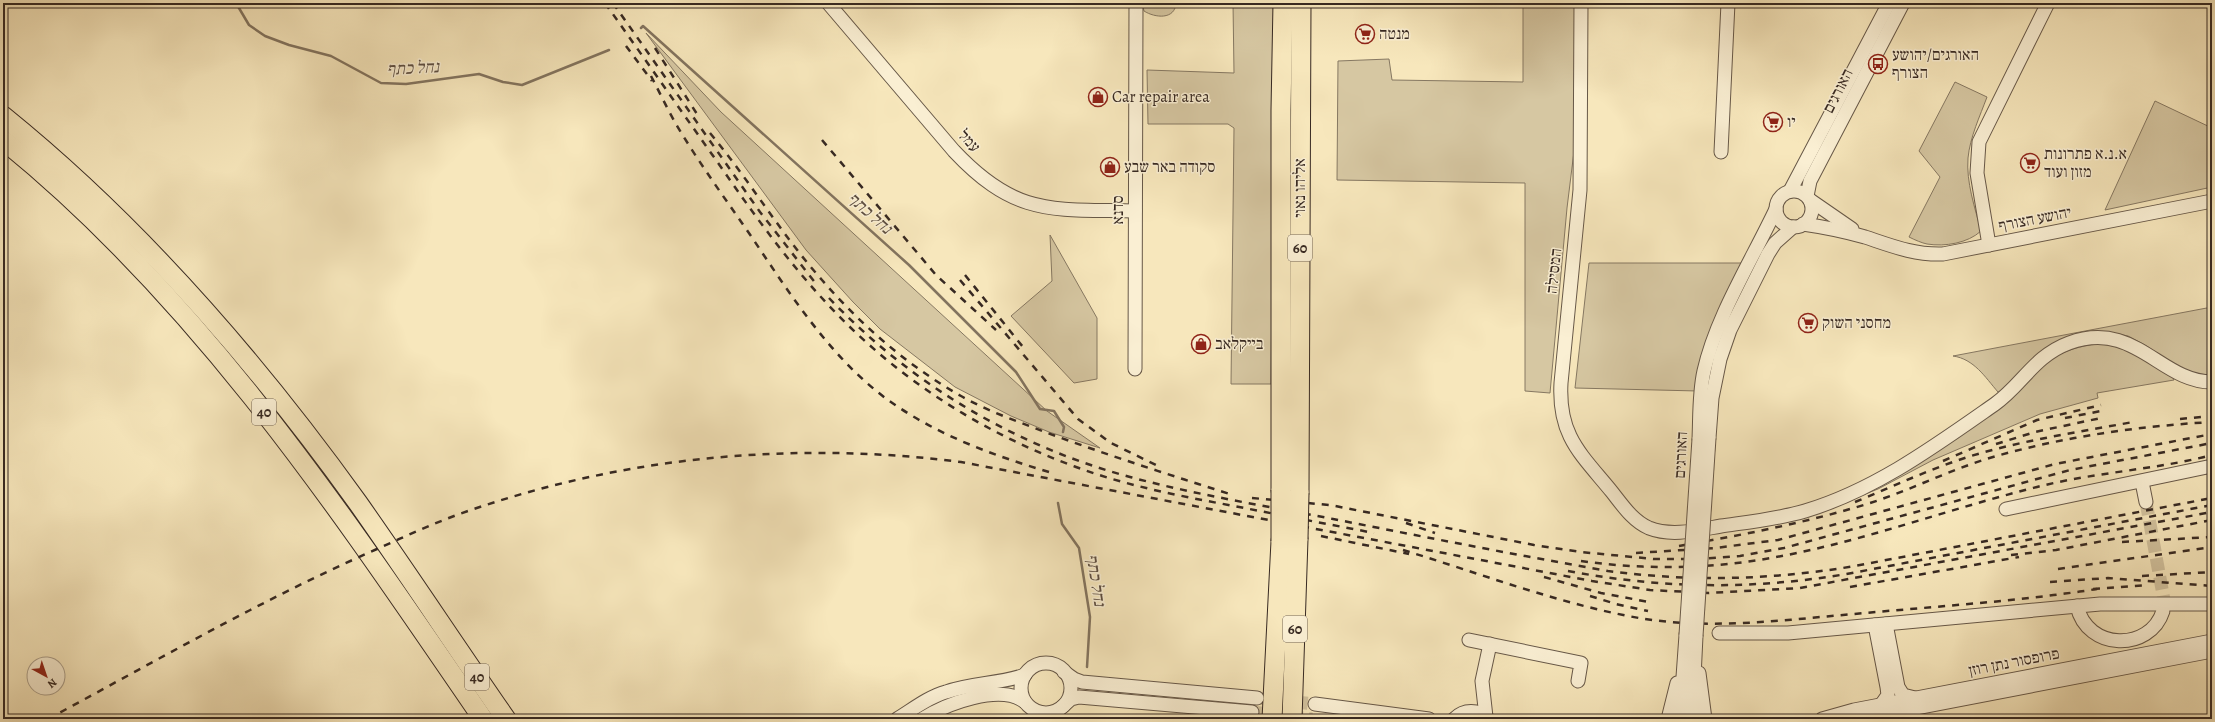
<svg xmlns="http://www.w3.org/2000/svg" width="2215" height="722" viewBox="0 0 2215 722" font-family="Alegreya,'Frank Ruhl Libre',serif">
<rect width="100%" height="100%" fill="#f7e7bc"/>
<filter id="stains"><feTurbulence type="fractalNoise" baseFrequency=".005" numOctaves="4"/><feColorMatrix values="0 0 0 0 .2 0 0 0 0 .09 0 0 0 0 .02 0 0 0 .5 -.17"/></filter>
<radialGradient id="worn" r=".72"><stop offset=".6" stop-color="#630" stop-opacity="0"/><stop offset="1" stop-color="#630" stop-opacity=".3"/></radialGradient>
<g fill="#d6c7a2" stroke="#867862">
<path d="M1142,3h34c-1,17 -21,15 -32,8z"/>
<path d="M1233,3h42l-4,381h-40l3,-256 -6,-4h-80l-1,-54 87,3z"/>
<path d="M1523,3h52l1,132 -9,73 -17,185 -25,-2v-208l-188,-3 1,-119 51,-2 3,21 131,2z"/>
<path d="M646,33l75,79 326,299 53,37 -51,-16 -38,-16 -56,-29 -75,-58 -27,-27 -47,-52z"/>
<path d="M1955,82l32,15c-7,19 -17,40 -19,61 -2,24 7,50 13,73 -13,12 -36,16 -54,13 -5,-1 -12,-4 -18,-7l31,-60 -21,-26z"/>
<path d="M2155,101l57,27v59l-107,23z"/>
<path d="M1050,235l47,83v61l-23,4 -63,-67 41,-35z"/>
<path d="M1589,263h153l-44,128 -123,-3z"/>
<path d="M2212,307v70h-8l-24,-9 -35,-23 -17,-9 -16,-3 -44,5 -19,8 -15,11 -30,35h-6c-13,-15 -24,-33 -45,-36z"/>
<path d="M2098,344c28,1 51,18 74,32l2,4 -77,13 1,5 -58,16 -107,46 -55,29 -26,10 199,-140c15,-9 29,-13 47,-15z"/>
</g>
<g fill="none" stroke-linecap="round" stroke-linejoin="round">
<g stroke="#83745f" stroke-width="2.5">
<path d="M236,3l13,22 16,11 24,9 42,11 50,27 25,1 73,-10 24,8 19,3 87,-35"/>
<path d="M641,28l2,-2 266,239 107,107 24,37 14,2 10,16 -1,5"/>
<path d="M1058,503l4,21 17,24 11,69 -3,50"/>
</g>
<g stroke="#d1c19d" stroke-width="13" stroke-dasharray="13 6" stroke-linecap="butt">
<path d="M2146,502l18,98 -1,11"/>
<path d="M1257,698l58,6"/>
<path d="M1252,712l60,7"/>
</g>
<g stroke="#675848" stroke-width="15">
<g id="minor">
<path d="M828,3l126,148c62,66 98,58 181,60"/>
<path d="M1581,3l-1,187 -19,193c-3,53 20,71 51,109 11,14 21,29 37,36 23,9 49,2 72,-2 28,-4 57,-7 84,-15 70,-21 130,-65 190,-107 27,-19 39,-48 74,-61 66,-24 91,39 143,39"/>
<path d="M1721,152l7,-149"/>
<path d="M1790,191l99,-188"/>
<circle cx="1794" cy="209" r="18"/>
<path d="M1807,196l3,-15 93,-178"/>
<path d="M1810,200l42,29"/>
<path d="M1803,224c21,3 41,7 62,13 27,9 49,18 78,17l269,-53"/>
<path d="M1989,245l-12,-72 2,-31 69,-139"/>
<path d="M1135,369l1,-366"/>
<path d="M1709,438l3,-40 8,-39 10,-29 38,-76 7,-11 18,-16"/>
<path d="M1699,439c1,-23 0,-46 5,-68 12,-54 48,-111 72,-162"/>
<path d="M2142,482l4,20"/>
<path d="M2006,509l206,-43"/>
<path d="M2077,606c10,45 73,46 86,5"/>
<path d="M1886,624l12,63 5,8 12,3"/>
<path d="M1875,625l12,62 1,8 -7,10"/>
<path d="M1719,633h69l312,-29h112"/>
<path d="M1469,640l112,23 -3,18"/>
<circle cx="1046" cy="688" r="25"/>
<path d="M1064,672l10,7 8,3 175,16"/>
<path d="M1699,673l6,46"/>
<path d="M1315,704l114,15"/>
<path d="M1062,707l9,-8 8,-2 173,15"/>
<path d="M1486,717l-4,-36 8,-37"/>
<path d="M897,719c15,-9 31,-22 49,-27 26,-9 53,-8 79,-17"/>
<path d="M922,719c24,-15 78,-36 103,-17"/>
<path d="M1454,719c10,-10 24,-10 34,0"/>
<path d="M1668,719l9,-36"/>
<path d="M1680,719l6,-84"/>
<path d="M1692,719l4,-83"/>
<path d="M1822,719l32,-9 358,-69"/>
<path d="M1859,719l353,-68"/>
</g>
</g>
<g stroke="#372922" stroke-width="21">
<g id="highway">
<path d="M3,116c136,110 253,245 355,387 50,71 98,144 148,216"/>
<path d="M3,140c197,159 338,372 480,579"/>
<path d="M1281,490v-380l2,-107"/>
<path d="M1299,493l2,-490"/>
<path d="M1272,719l9,-178"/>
<path d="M1292,719l6,-180"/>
</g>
</g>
<use href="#minor" stroke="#faefd3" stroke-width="13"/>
<use href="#highway" stroke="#f7e7bc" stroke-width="19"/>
<g stroke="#372922" stroke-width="2.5" stroke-dasharray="7 7" stroke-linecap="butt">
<path d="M605,3c37,52 74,105 111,157 45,65 91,129 150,182 61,55 133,97 210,125 51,19 104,29 158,39 46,9 93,18 140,27"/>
<path d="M613,3l147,209 57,73"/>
<path d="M626,46l26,35"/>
<path d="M655,48l42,66"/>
<path d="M651,76c10,19 19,39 31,58 22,36 47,70 71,105 39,58 78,119 135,161 49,35 104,55 161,72"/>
<path d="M710,133c40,48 71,101 112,147 39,45 86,86 139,116 26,15 56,25 84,36 62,23 125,43 188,63"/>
<path d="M822,140l114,135 60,55"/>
<path d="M965,275l58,72"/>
<path d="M960,280l118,139 33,24 49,24"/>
<path d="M829,298c82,86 186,148 301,179 67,18 136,29 203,42 92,18 183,36 275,52 83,11 164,9 247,-5l357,-68"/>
<path d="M2065,418l36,-7"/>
<path d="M2180,419l32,-3"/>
<path d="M1996,444l39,-12 66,-14"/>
<path d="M1943,461l94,-41 64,-15"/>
<path d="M1252,498l78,7 204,40 47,7 73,7h44l42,-3 44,-8 286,-78 142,-27"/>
<path d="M1855,502c39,-16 77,-34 116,-46 53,-16 108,-24 162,-34"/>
<path d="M1406,523l29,10"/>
<path d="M1321,536l88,18"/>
<path d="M2122,542l90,-5"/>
<path d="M1679,546c63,-11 126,-23 188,-42 45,-14 88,-37 133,-49 69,-19 141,-29 212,-33"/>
<path d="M1403,550c79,24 162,56 242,69 73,11 147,0 220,-6 77,-7 155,-12 232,-24"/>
<path d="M1636,553l79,-5 63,-8 277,-76 157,-30"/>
<path d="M2011,555l45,-5 156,-30"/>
<path d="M1581,561c63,9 128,8 190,-3 91,-16 177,-49 266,-71 58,-15 118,-17 175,-32"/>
<path d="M2058,569l154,-22"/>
<path d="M1568,571c96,18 188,19 284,2l360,-68"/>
<path d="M2142,576l70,-4"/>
<path d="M1544,577l57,16 48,9"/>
<path d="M2050,582l58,-4 104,8"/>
<path d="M1850,587l169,-30"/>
<path d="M2093,589l54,-4"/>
<path d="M1590,596l26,8 32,7"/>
<path d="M48,719c106,-57 210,-117 320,-166 34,-15 67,-31 103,-43 157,-54 325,-69 490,-48l631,119 58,9 59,3 91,-5 412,-76"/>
</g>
<g stroke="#675848" stroke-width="15" stroke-linecap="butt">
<g id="minor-bridge">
<path d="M1686,635l13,-196"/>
<path d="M1696,636l13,-198"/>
</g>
</g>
<g stroke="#372922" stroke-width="21" stroke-linecap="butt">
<g id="highway-bridge">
<path d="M1298,539l1,-46"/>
<path d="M1281,541v-51"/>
</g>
</g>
<use href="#minor-bridge" stroke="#faefd3" stroke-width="13"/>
<use href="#highway-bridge" stroke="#f7e7bc" stroke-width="19"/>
</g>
<defs>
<g id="supermarket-ring" transform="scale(1)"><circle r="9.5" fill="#faefd3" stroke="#8f2418" stroke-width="1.5"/><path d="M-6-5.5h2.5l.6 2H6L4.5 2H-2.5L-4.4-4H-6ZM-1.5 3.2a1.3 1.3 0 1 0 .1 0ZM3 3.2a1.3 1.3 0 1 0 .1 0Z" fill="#8f2418"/></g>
<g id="bus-ring" transform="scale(1)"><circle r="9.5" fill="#faefd3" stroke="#8f2418" stroke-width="1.5"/><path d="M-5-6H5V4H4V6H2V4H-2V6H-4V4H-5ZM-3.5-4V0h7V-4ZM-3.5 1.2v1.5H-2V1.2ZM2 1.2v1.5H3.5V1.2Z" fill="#8f2418"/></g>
<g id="shop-ring" transform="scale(1)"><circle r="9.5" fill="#faefd3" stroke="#8f2418" stroke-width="1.5"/><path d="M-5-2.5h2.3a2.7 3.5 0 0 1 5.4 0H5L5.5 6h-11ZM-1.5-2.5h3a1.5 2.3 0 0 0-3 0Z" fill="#8f2418"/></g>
</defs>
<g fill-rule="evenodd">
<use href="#supermarket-ring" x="1365" y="34"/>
<use href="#bus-ring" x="1878" y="64"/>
<use href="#shop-ring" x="1098" y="97"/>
<use href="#supermarket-ring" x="1773" y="122"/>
<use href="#supermarket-ring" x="2030" y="163"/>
<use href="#shop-ring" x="1110" y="167"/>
<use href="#supermarket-ring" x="1808" y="323"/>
<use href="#shop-ring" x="1201" y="344"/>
</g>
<g text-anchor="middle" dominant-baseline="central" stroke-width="3" stroke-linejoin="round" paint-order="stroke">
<g fill="#faefd3" stroke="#726457" stroke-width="1">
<rect x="1288" y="235" width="24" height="26" rx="3"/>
<rect x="252" y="399" width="24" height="26" rx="3"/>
<rect x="1283" y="616" width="24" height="26" rx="3"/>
<rect x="465" y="664" width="24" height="26" rx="3"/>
</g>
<g font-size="15" font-weight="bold" fill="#372922">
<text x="1300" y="248">60</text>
<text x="264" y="412">40</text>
<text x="1295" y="629">60</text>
<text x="477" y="677">40</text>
</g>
<g font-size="16" fill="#372922" stroke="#faefd3" text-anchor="start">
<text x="1379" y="34">מנטה</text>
<text x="1892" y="55">האורגים/יהושע<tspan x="1892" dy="18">הצורף</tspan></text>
<text x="1112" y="97">Car repair area</text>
<text x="1787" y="122">יו</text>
<text x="2044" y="154">א.נ.א פתרונות<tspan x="2044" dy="18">מזון ועוד</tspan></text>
<text x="1124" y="167">סקודה באר שבע</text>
<text x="1822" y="323">מחסני השוק</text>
<text x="1215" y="344">בייקלאב</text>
</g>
<g font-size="16" fill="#372922" stroke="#faefd3">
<text transform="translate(1838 91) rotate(-63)">האורגים</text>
<text transform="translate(969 141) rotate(48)">עמל</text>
<text transform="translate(1300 188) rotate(-90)">אליהו נאוי</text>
<text transform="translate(1118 210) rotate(-90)">סדנא</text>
<text transform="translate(2035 219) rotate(-11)">יהושע הצורף</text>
<text transform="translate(1554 271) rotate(-84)">המסילה</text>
<text transform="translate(1681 455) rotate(-87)">האורגים</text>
<text transform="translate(2014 662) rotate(-11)">פרופסור נתן רוזן</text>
</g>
<g font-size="17" font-style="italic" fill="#5d4e41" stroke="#faefd3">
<text transform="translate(413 68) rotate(-3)">נחל כתף</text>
<text transform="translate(870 213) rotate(42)">נחל כתף</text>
<text transform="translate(1096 580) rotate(81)">נחל כתף</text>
</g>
</g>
<rect width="2215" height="722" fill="none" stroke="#f7e7bc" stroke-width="16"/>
<rect x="4" y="4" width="2207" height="714" fill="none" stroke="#372922" stroke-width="2"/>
<rect x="8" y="8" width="2199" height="706" fill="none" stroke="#372922"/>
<g transform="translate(46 676) rotate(140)"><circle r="19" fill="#faefd3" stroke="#aca08c"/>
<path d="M0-3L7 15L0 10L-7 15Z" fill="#8f2418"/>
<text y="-6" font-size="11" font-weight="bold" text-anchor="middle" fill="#372922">N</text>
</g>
<rect width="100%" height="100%" filter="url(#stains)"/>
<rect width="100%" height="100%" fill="url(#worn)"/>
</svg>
